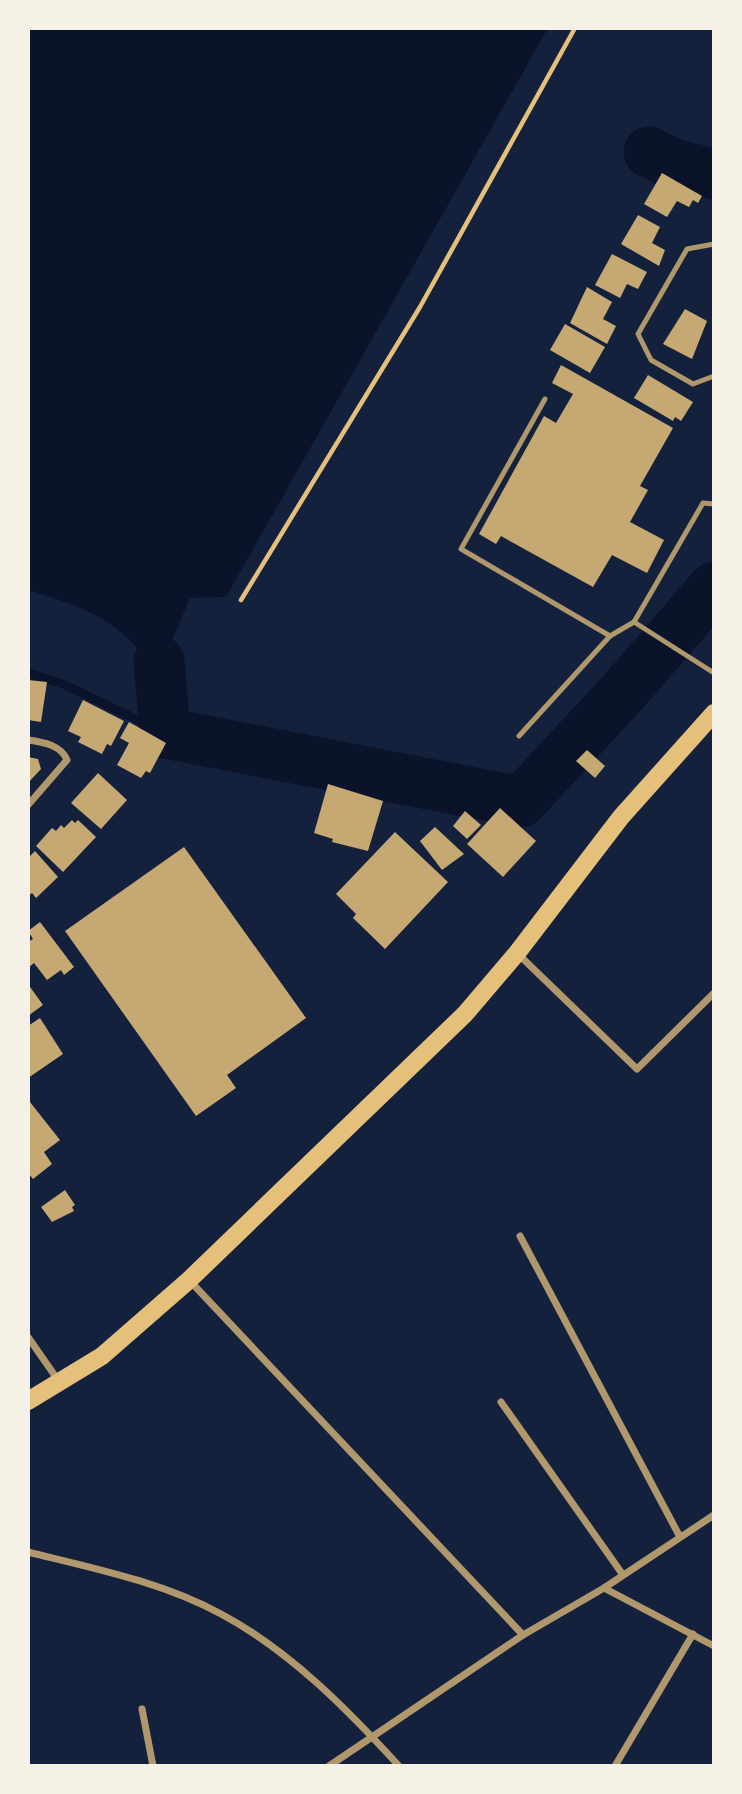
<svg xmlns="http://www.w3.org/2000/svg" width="742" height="1794" viewBox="0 0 742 1794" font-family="'Fira Sans',sans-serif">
<rect width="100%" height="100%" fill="#14213d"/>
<path fill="#0b132b" d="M28,28h520l-322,569 -36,1 -26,61 -13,6c-35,-48 -69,-58 -123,-75z"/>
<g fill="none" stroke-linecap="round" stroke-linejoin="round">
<path stroke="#0b132b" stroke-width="9" d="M28,673l35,11 102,49"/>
<g stroke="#0b132b" stroke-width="51">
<path d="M649,152l24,12 41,10"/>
<path d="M159,661l6,72 356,69 104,-112 89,-103"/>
</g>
</g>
<g fill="#c6a872">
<path d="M662,173l40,23 -4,7 -5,-3 -4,7 -12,-6 -10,16 -23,-13z"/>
<path d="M638,215l22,12 -8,16 13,7 -6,16 -38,-22z"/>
<path d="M612,254l35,18 -9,17 -11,-5 -7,14 -25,-13z"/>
<path d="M587,287l25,15 -9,17 13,7 -9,18 -37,-21z"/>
<path d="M685,309l22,12 -15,38 -29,-15z"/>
<path d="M565,324l40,23 -15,26 -40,-23z"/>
<path d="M561,365l112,63 -33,58 8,4 -18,32 34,18 -17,33 -35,-18 -19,32 -92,-51 -5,8 -17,-10 65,-118 12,7 17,-29 -21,-11z"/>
<path d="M648,375l45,27 -12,19 -6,-4 -2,4 -39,-23z"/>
<path d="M28,680l19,2 -6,40 -13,-2z"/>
<path d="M83,700l41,21 -13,25 -4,-2 -5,10 -24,-12 3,-5 -13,-6z"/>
<path d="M129,722l37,21 -16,30 -4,-2 -5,7 -24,-13 12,-22 -9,-5z"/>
<path d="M587,750l18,16 -10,12 -19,-17z"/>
<path d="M28,757l10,2 3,10 -13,14z"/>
<path d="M98,773l29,27 -26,29 -30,-26z"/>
<path d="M328,784l55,17 -15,50 -36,-9 1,-3 -19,-6z"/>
<path d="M500,808l36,33 -33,36 -36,-33z"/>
<path d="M465,811l16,14 -14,14 -14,-13z"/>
<path d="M72,820l3,3 3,-3 18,17 -33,35 -27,-26 16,-18 4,3 5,-6 3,3z"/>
<path d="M435,827l29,27 -22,16 -22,-29z"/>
<path d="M395,832l53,50 -63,67 -32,-31 3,-4 -20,-20z"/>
<path d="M184,847l122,171 -79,57 9,13 -40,28 -131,-185z"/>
<path d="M35,851l23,26 -22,21 -4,-5 -4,3v-38z"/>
<path d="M40,922l34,45 -10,8 -3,-5 -14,10 -13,-17 -6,5v-26l5,-3 -5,-8z"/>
<path d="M28,984l15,21 -15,11z"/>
<path d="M40,1018l23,36 -35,24v-52z"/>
<path d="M30,1102l30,38 -16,12 8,12 -19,15 -5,-6z"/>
<path d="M65,1190l10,15 -3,2 2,4 -22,11 -11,-15z"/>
</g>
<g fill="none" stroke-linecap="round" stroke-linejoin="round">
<path stroke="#e5c07b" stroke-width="4.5" d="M241,600l179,-293 155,-279"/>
<g stroke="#b1986c" stroke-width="5">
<path d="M714,244l-27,5 -49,85 13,26 42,24 21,-8"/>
<path d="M545,399l-84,150 149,87"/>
<path d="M634,622l80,51"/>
<path d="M519,736l91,-100 24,-14 69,-119 11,1"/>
</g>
<g stroke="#b1986c" stroke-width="7">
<path d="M28,740c15,2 33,5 39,20l-39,45"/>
<path d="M517,953l120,116 77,-76"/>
<path d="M520,1236l160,301"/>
<path d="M190,1281l333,354"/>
<path d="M28,1337l32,46"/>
<path d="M501,1402l122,173"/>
<path d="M28,1552c65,16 134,30 193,62 68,36 127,96 178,152"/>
<path d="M604,1588l110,58"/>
<path d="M142,1709l11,57"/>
<path d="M329,1766l194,-131 81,-47 110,-73"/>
<path d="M615,1766l78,-132"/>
</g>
<path stroke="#e5c07b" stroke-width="18" d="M28,1401l74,-45 87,-76 276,-266 52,-61 104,-136 93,-104"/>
</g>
<rect width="742" height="1794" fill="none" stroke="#f6f1e7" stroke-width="60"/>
</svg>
